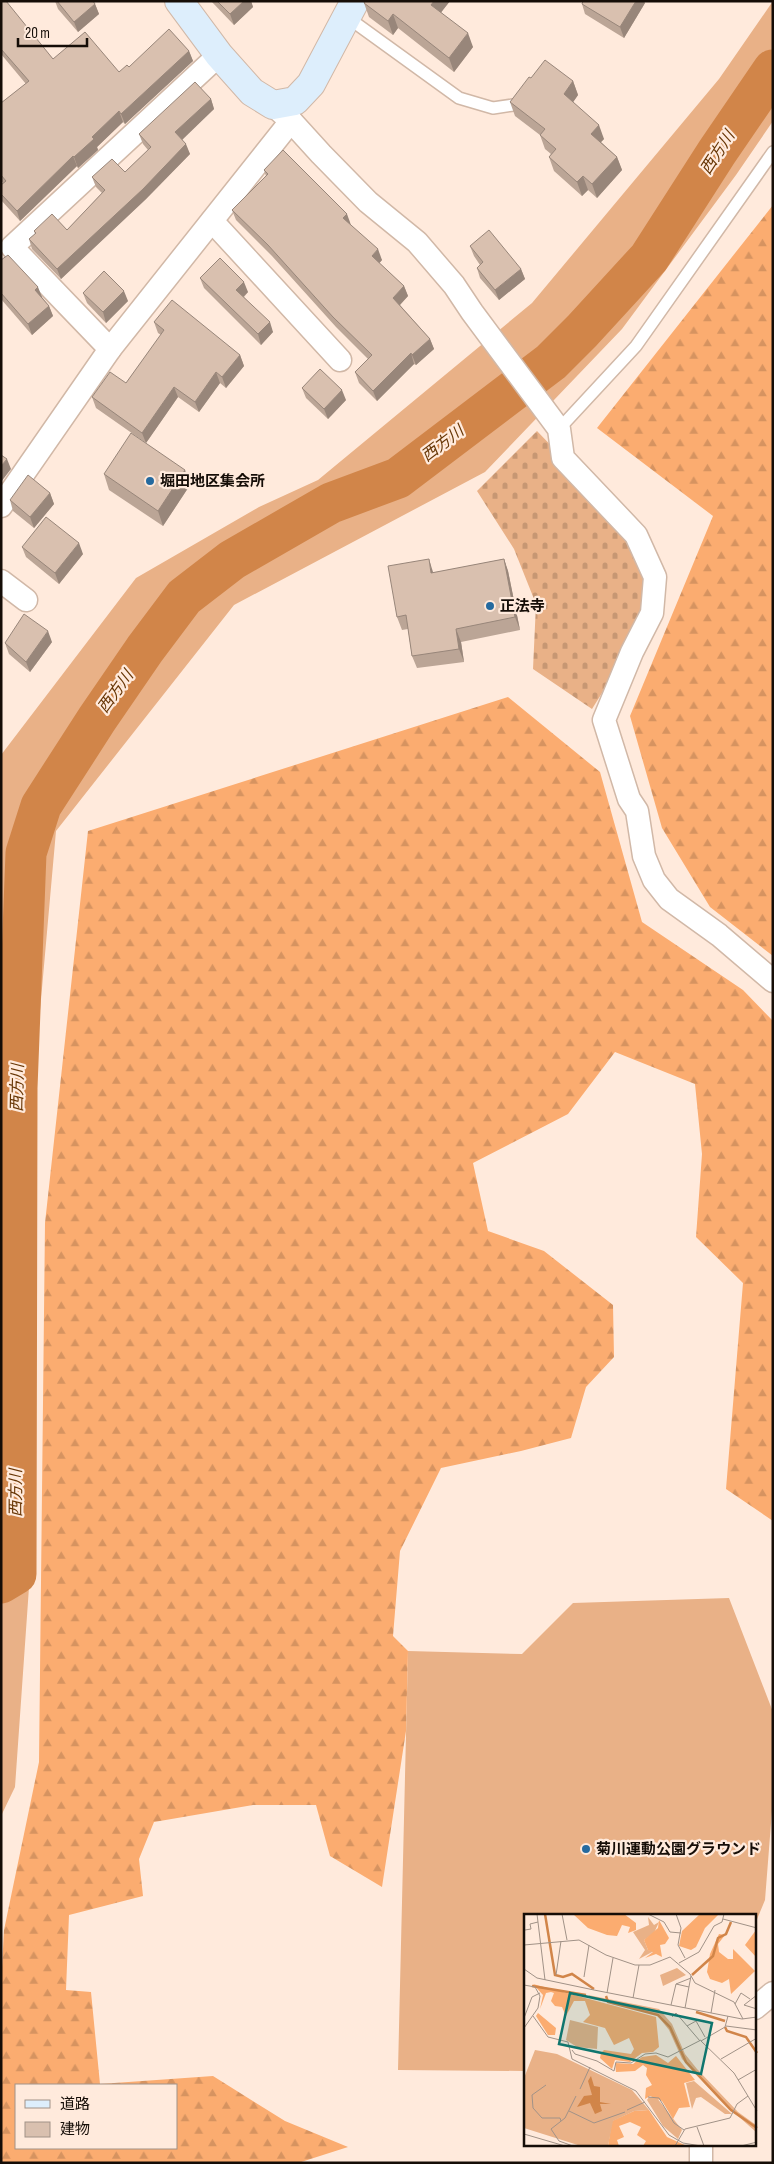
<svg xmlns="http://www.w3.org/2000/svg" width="774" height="2164" viewBox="0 0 774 2164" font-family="'Sofia Sans Condensed','Noto Sans JP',sans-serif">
<defs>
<pattern id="forest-firs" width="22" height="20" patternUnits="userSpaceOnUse" patternTransform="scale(1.25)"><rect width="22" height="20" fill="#fbac70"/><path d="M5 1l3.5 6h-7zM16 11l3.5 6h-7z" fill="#d69360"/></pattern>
<pattern id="cemetery-stones" width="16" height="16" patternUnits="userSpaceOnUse" patternTransform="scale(1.25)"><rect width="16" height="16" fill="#e9b187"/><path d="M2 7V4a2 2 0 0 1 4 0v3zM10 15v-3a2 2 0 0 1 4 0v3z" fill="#c79773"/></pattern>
</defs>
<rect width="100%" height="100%" fill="#ffeadc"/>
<g fill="#e9b187">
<path d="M773,1v120l-37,54 -114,154 -137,143 -251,133 -178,226 -40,449 14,293 -15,214 -14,29v-1061l135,-177 123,-71 59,-27 214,-177 187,-224z"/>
<path d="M729,1598l44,114v86l-8,102 -10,24v-9h-230v156l-127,-1 10,-419 114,3 51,-51z"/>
</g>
<g fill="url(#forest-firs)" fill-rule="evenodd">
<path d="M773,205v751l-63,-49 -48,-79 -32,-112 83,-200 -116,-88z"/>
<path d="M508,697l92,75 42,150 101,68 30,31v500l-47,-32 17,-206 -47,-46 6,-83 -7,-70 -80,-32 -47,62 -95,49 15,68 56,20 69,54 1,52 -28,30 -15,51 -50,13 -80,17 -41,83 -7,85 15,15 -2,80 -24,156 -52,-31 -14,-51h-63l-99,17 -15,37 4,37 -74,19 -3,75 25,2 9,92 113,-8 72,45 63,26 -50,16h-297v-177l3,-56 35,-168 6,-539 43,-392zM16,2085h160v63h-160z"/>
</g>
<path fill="url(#cemetery-stones)" d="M537,431l26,27 86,105 3,50 -60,96 -59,-40 3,-65 -22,-55 -37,-58z"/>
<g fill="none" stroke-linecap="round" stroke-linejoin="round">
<path stroke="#d18549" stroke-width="41" d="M1,1583l15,-9 1,-486 9,-235 15,-47 56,-87 48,-70 39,-52 48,-37 99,-57 67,-25 153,-116 31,-31 67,-73 68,-106 56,-82"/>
<g stroke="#d1b8a7" stroke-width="14">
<g id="lane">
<path d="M347,17l112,81 34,10 20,-3"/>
<path d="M559,429l77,-83 137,-194"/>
</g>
</g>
<g stroke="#d1b8a7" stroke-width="25">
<g id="street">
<path d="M273,105l18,16 30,33 47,48 49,40 37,43 18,27 87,117 4,29 73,77 19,42 -3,36 -20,39 -28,68 25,79 8,12 7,45 10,24 15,19 50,36 54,46"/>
<path d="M212,221l128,139"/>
<path d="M110,349l-98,-102 207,-192"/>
<path d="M1,506l109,-157 181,-228"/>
<path d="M1,581l25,19"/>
<path d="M755,2008l18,-15"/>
<path d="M701,2145v18"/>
</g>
</g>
<g stroke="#d1b8a7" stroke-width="30">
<path id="secondary" d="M179,1l40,54 33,37 21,13 22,-4 16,-17 44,-83"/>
</g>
<use href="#lane" stroke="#fff" stroke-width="11"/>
<use href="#street" stroke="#fff" stroke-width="22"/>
<use href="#secondary" stroke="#ddeefc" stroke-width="28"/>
</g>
<g fill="#bba596">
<path d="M1,1l52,58 66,13 10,-5 60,-16 4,10 -68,63 -2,-2 -26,25 1,3 -20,18 -1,-2 -57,55 -19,-21v-15l2,-2 -2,-2v-78l25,-19 -25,-30z"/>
<path d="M55,1h38l2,3 4,10 -21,18 -20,-23z"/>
<path d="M211,1h40l2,6 -19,18z"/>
<path d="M365,1h85l-9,11 32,35 -19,25 -56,-44 -5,7 -24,-18 -5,-14z"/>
<path d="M645,3l-21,35 -39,-24 -3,-10z"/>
<path d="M531,78l42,3 5,14 -5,7 31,37 -3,3 16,15 5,13 -25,28 -9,-8 -6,6 -28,-25 -5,-14 2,-3 -6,-5 -5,-14 -25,-19 -5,-14z"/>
<path d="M211,99l3,10 -32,30 8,15 -44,45 -85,80 -29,-30 -3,-10 6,-5 -1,-3 33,-1 35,-37 -6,-6 -4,-10 33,-5 23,-22 -5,-6 -4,-10z"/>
<path d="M264,170l87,55 31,35 -3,3 25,23 4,10 -8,9 30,34 4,10 -18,16 -2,-1 -37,37 -18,-18 -4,-11 13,-13 -32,-32 -64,-71 -36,-36 -4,-10 34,-34z"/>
<path d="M470,246l51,23 4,10 -26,21 -19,-22 -3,-10 3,-3 -6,-9z"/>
<path d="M1,260l41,37 7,9 4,10 -21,19 -31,-36z"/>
<path d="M200,278l48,14 -4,5 29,35 -12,13 -57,-57z"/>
<path d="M83,293l45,8 -22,22 -19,-20z"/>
<path d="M154,322l86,33 4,11 -18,22 -6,-5 -21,29 -21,-15 -32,46 -50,-35 -4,-11 34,-14 35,-48 -3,-2z"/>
<path d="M302,388l44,12 -18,19 -22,-21z"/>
<path d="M104,474l86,11 -27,41 -54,-36z"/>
<path d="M50,493l4,11 -20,24 -21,-17 -3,-11z"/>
<path d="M22,547l61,7 -24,30 -33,-27z"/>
<path d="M504,559l4,12 12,59 -59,12 3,20 -47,6 -5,-12 -4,-27 -6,1 -5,-13 36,-44z"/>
<path d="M52,642l-22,30 -21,-18 -4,-11z"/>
</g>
<g fill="#98867a">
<path d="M244,1h7l2,6 -19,18 -4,-11z"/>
<path d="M434,1h16l-14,18 -5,-14z"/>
<path d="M636,1h8l1,2 -21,35 -4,-11z"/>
<path d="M95,4l4,10 -21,18 -4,-10z"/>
<path d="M393,14l5,14 -5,7 -5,-14z"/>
<path d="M468,33l5,14 -19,25 -5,-14z"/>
<path d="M189,51l4,10 -68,63 -4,-10z"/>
<path d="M573,81l5,14 -9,13 -5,-14z"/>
<path d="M211,99l3,10 -35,34 -4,-11z"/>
<path d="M119,111l4,11 -26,25 1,3 -20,18 -4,-11 18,-20z"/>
<path d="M599,125l5,14 -8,8 -5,-13z"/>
<path d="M186,144l4,10 -44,45 -85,80 -4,-10z"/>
<path d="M73,156l4,10 -57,55 -3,-10z"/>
<path d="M617,157l5,13 -25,28 -5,-14z"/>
<path d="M583,176l5,14 -6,6 -5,-14z"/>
<path d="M347,214l4,11 -4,4 -4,-11z"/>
<path d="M378,249l4,11 -6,7 -4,-11z"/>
<path d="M521,269l4,10 -26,21 -4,-10z"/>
<path d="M244,282l4,10 -8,8 -4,-10z"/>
<path d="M404,286l4,10 -11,12 -4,-10z"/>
<path d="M38,287l4,10 -3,4 -4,-11z"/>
<path d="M124,291l4,10 -22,22 -3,-11z"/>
<path d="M49,306l4,10 -21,19 -4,-11z"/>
<path d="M270,322l3,10 -12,13 -3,-11z"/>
<path d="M430,339l4,10 -18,16 -4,-10z"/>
<path d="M411,353l3,11 -37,37 -4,-10z"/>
<path d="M240,355l4,11 -18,22 -4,-11z"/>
<path d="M216,372l4,11 -21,29 -4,-10z"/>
<path d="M174,387l4,10 -32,46 -4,-10z"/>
<path d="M342,390l4,10 -18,19 -4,-10z"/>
<path d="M7,459l4,10 -10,13v-16z"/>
<path d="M185,470l5,15 -27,41 -5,-15z"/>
<path d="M50,493l4,11 -20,24 -4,-11z"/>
<path d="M79,543l4,11 -24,30 -4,-11z"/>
<path d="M429,559l4,13 3,14 -5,-13z"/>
<path d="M504,559l4,12 12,59 -5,-13z"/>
<path d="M456,629l5,13 3,20 -5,-13z"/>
<path d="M48,631l4,11 -22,30 -4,-10z"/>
</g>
<g fill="#d9c0af" stroke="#98867a">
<path d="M1,1h5l47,58 32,-27 34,40 8,-7 2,2 40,-38 20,22 -68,63 -2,-3 -27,26 2,2 -20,18 -1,-1 -56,55 -16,-17v-9l5,-4 -5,-6v-72l28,-22 -28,-32z"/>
<path d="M57,1h36l2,3 -21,18z"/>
<path d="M217,1h27l-14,13z"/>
<path d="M365,1h69l-3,4 37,28 -19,25 -56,-44 -5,7 -24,-18z"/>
<path d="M583,1h53l-16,26 -38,-23z"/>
<path d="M545,60l28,21 -9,13 35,31 -8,9 26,23 -25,27 -9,-8 -6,6 -28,-25 7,-8 -16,-14 5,-6 -35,-27 19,-25 2,1z"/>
<path d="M195,82l16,17 -36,33 11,12 -43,45 -86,80 -28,-30 7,-6 -2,-2 18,-17 15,16 38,-40 -13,-13 20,-18 13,13 26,-25 -12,-13z"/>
<path d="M283,150l64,64 -4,4 35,31 -6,7 32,30 -11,12 37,41 -18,16 -1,-2 -38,38 -18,-19 17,-17 -39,-38 -65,-72 -36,-35 36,-36 -4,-4z"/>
<path d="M489,230l32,39 -26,21 -18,-22 6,-6 -13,-16z"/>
<path d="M8,255l30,32 -3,3 14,16 -21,18 -27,-31v-33z"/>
<path d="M220,258l24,24 -8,8 34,32 -12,12 -58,-56z"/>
<path d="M104,271l20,20 -21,21 -20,-19z"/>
<path d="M172,300l68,55 -18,22 -6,-5 -21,30 -21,-15 -32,46 -50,-36 18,-25 16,11 38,-53 -10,-8z"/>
<path d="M320,369l22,21 -18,19 -22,-21z"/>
<path d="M131,433l54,37 -27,41 -54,-37z"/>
<path d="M1,455l6,4 -6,7z"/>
<path d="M28,475l22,18 -20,24 -20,-17z"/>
<path d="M46,517l33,26 -24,30 -33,-26z"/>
<path d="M429,559l2,14 73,-14 11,58 -59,12 3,20 -47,7 -6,-41 -9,2 -9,-51z"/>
<path d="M24,614l24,17 -22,31 -21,-19z"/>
</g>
<g fill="#256a9f" stroke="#ffeadc" stroke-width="2">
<circle cx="150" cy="481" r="5"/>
<circle cx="490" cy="606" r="5"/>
<circle cx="586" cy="1849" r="5"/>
</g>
<g text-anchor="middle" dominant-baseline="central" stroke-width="4.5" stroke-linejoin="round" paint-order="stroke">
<g font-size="15" font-weight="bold" fill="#150d07" stroke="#ffeadc" text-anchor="start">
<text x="160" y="481">堀田地区集会所</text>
<text x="500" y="606">正法寺</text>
<text x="596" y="1849">菊川運動公園グラウンド</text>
</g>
<g font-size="16" font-style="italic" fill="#683605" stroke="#ffeadc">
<text transform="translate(718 153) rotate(-57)">西方川</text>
<text transform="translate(443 444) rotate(-37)">西方川</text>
<text transform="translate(116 692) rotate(-54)">西方川</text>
<text transform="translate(18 1088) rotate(-89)">西方川</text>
<text transform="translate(16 1493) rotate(-90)">西方川</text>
</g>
</g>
<g transform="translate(524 1914)">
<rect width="232" height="232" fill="#ffeadc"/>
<path d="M124,3l6,8 5,-3 -5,11 -10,7 4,10 6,1 -15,8 6,-9 -12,-18 16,-7zM153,54l9,7 -23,11 -3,-11zM64,81l71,14 13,15 13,30 12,15 41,43 18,13v7l-36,-32 -38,-41 -13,-29 -12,-15 -63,-16zM46,106l28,7 -1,22 -20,-2 -11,-7zM170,167l38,33h-7l-24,-17 -5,1 -4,11 -6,-26zM125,183l8,1 25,32 -4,9 -15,-13 -16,-26z" fill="#e9b187"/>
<path d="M49,0h51l12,9v7l-8,3 2,-6 -8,-2 -5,11 -10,-1 -19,-7zM176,0h19l-14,14 -9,19 -5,3 -12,-4 3,-15zM135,6l10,18 -4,6 -5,1 2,12 -6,-3 -11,4 8,-6 -5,-2 -4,-10 14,-12zM232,16h1l-1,27 -11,-12zM195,20l6,1 -7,9 1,8 9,7h5v-10l22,22 -24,23 -2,-15 -7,4 -12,-4 -3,-7 3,-18zM9,70l123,33 3,30 -6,5 -11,1 -12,9 -15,-2 -3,9 -12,-11 1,-5 3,-3 27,4 3,-5 -5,-11 -15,7 -9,-17 -22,-6 7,-7 -5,-14h-11l-8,15 -4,-9 -7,-1 -4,-5 3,-8 -3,-1 -5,1 -6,16 3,-14zM14,99l18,15 -1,7h-7l-12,-19zM132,141l12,8 8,-7 19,24 -11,3 6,24 -11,1 -6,11 -11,-18 -12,-5 -5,3 1,-11 6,-3 -6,-10 1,-7 -4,-3 -8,6 -19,1 -1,-9 18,1 9,-7zM125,196l18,27 20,9h-44l3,-5 -9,-6 4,-8 -11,-5 -11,4 5,11 -7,3 2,6h-11l4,-25 22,-10z" fill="#fbac70"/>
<path d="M11,136l22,4 75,36 17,20 -15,1 -21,10 -5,25h-27l-57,-18v-50z" fill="#e9b187"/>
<path d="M67,162l3,10 6,1v15l11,2h-11l2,7 -7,3 -5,-11 -13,4 7,-11 8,-1 -4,-14z" fill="#d18549"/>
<path fill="none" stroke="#d18549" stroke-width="2.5" d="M21,0l10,61 8,2 9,-3 22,15M168,61l21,-19 5,-18 8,-4 5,-12M8,72l54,9M82,82l2,6 50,13 12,12 16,35 45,48 26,18M172,98l29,9M201,113l2,4 19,6 11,16"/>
<path fill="none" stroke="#a19287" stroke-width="1" d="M13,0l8,66M38,0l5,26M124,0l16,8 6,10 11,1M152,0l5,14 -3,17 7,13M199,5l34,9M1,16l6,-1 -1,-5 8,-2M0,31l55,-5 27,15 29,10h15l20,-8 20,17 5,9 39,19 9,17M155,49l20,-11 15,-26 8,-4 2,-8M0,55l13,9 57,12 148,29 15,-2M32,61l5,-34M60,63l5,-32M152,70l15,-6M0,71l11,2 5,9 -2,12 -14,20M83,79l6,-35M233,81l-13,10 13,4M109,84l6,-33M211,90l6,-11 9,6M147,91l5,-21 13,3M161,94l6,-32M187,99l4,-23M9,102l15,21 20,5 4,17 64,32 33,44 14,8 18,3M204,102l-3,11 -24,14 33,32 23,38M148,103l4,-4 24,28M0,104l8,-21 8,-4M163,112l9,-5 9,16M202,112l31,4M48,136l3,4 22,7 17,10 2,-9 15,1 14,-9 11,-1 12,4 33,-17M197,145l36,-21M214,166l19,-11M22,171l-14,10 1,13 9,10h18l1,3M56,175l10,-22M124,183l11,1 15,25 10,7M103,196l18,-8M45,197l25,12 31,-11M173,213l7,19M0,220l41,12M49,232l-14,-5 -8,-12 14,-11 11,-22M151,232l10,-17 45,-11 7,-14 11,-8M217,232l16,-4"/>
<path fill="#0f766e" fill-opacity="0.15" stroke="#0f766e" stroke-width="2.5" d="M46,79l142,30 -11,51 -142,-30z"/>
<rect width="232" height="232" fill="none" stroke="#150d07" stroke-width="2.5"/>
</g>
<rect width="774" height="2164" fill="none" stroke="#150d07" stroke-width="5"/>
<rect x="15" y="2084" width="162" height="65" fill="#ffeadc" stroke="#a19287"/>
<rect x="25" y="2100" width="25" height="8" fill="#ddeefc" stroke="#a19287"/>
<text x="60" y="2109" font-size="15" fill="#150d07">道路</text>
<rect x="25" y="2122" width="25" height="15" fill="#d9c0af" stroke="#a19287"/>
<text x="60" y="2134" font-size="15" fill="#150d07">建物</text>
<path d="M18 38v8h69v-8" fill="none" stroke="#150d07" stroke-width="2.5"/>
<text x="25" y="38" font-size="15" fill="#150d07" stroke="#ffeadc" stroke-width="4" paint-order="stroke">20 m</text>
</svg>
